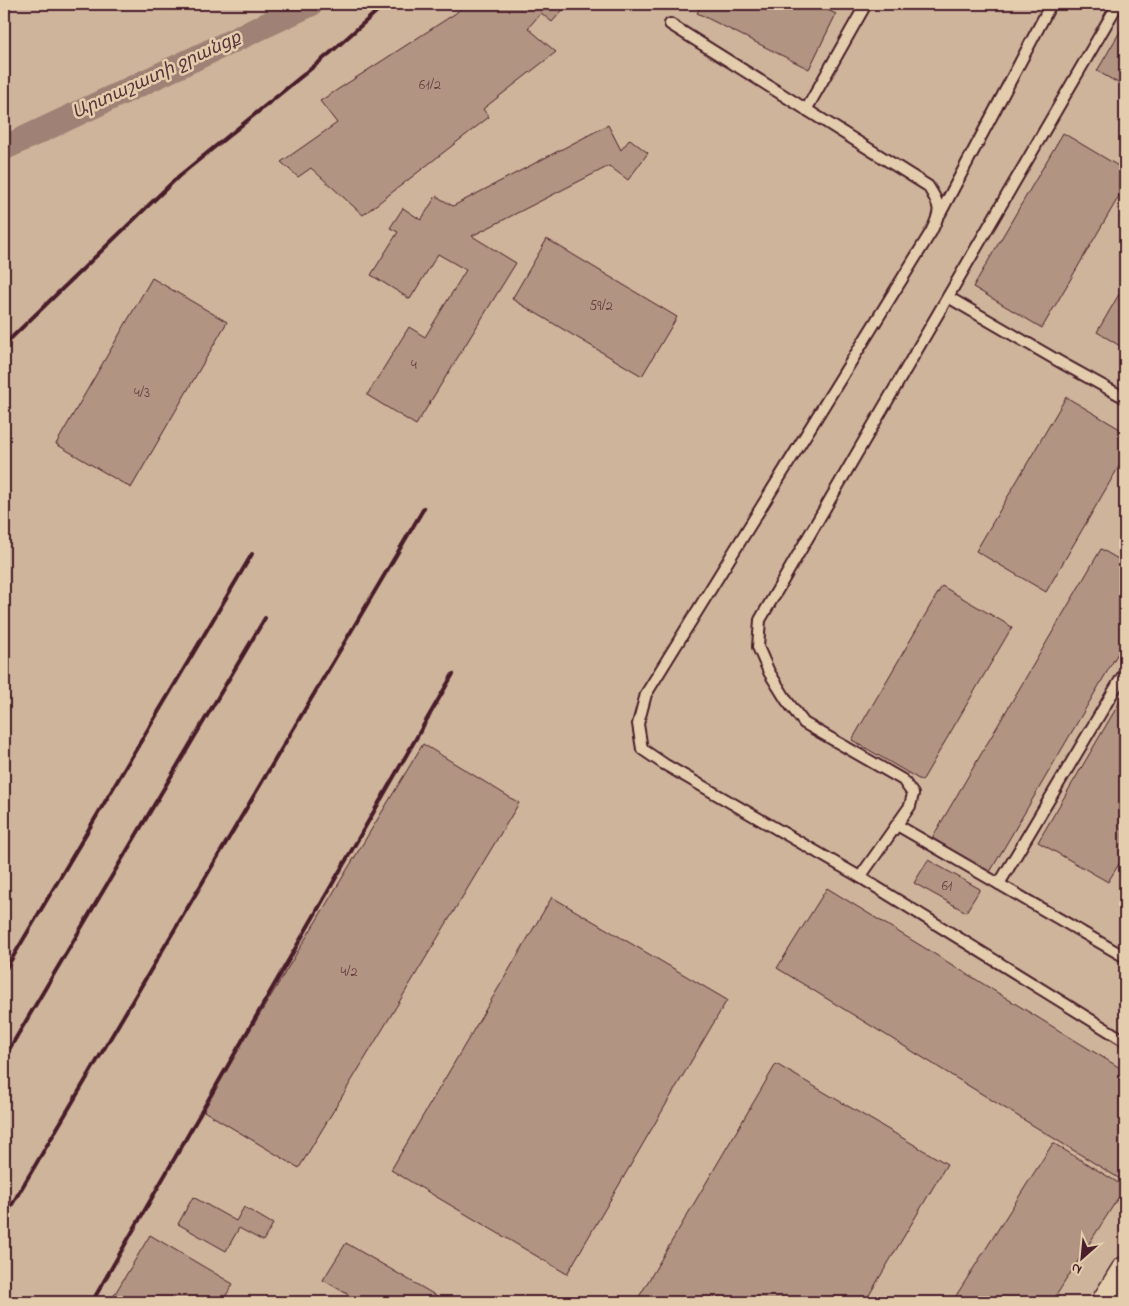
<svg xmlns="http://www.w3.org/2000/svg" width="1129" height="1306" viewBox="0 0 1129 1306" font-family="'Indie Flower','Noto Sans Armenian',sans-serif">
<rect width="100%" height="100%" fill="#dac2a4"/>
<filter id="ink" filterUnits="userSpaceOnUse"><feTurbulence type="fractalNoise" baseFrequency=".02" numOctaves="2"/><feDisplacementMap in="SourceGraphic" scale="10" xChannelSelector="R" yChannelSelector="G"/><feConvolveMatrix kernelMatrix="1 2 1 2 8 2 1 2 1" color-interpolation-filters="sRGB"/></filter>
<g filter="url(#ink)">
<rect fill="#ceb49a" x="4" y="4" width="1121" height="1298"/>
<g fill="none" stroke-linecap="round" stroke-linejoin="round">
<path stroke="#a08174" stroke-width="25" d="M4,148l307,-144"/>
</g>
<g fill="#b19482" stroke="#4a1f2b">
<path d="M465,4h103l-16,18 -11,-9 -13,15 28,24 -73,57 6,8 -126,98 -52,-47 -13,9 -17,-15 56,-39 -17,-22 136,-88z"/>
<path d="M702,4h113l21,10 -27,55 -112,-56z"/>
<path d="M1125,23v64l-28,-16z"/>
<path d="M608,125l13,25 9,-11 18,14 -20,27 -19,-14 -137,70 44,27 -100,162 -49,-30 42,-68 16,10 41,-67 -28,-16 -28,45 -39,-24 27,-43 -8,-4 13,-20 18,12 15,-24 17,10z"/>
<path d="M1063,133l62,37v16l-83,142 -69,-41z"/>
<path d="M547,239l130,78 -35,59 -130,-77z"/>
<path d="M152,278l75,44 -96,166 -75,-44z"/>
<path d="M1125,284v65l-28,-17z"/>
<path d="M1066,397l59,35v24l-79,136 -70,-41z"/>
<path d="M1101,549l24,14v78l-135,231 -58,-34z"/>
<path d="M942,586l70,41 -90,154 -70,-41z"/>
<path d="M1125,693v161l-17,28 -70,-40z"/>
<path d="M423,744l96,59 -220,365 -97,-58z"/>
<path d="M928,860l52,29 -14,23 -52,-29z"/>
<path d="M827,888l298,183v111l-348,-214z"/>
<path d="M552,897l175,103 -160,274 -176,-104z"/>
<path d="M776,1064l171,100 -82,138h-229z"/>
<path d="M1053,1143l72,44 -73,115h-100z"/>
<path d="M193,1197l43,24 8,-14 29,17 -10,17 -24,-13 -13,23 -48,-27z"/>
<path d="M150,1235l83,49 -11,18h-112z"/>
<path d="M346,1243l101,59h-86l-38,-22z"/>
</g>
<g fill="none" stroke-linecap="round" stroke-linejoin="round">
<g stroke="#4a1f2b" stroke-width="14">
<g id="lane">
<path d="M670,24l258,162c13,21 14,24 3,46l-285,462 -8,30 4,25 22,15 196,113 265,164"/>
<path d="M806,110l60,-106"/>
<path d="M940,214l111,-210"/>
<path d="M948,297l112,65 65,36"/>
<path d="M897,825l228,132"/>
<path d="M860,877l50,-71 3,-12 -10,-14 -99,-57 -17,-22 -18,-29 -11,-25 2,-27 358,-616"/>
<path d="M999,884l126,-212"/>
</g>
</g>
<g stroke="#4a1f2b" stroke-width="31">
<path id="primary" d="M1106,1302l19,-31"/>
</g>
<use href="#lane" stroke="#e3cdac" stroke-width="10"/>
<use href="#primary" stroke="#e3cdac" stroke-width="28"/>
<g stroke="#4a1f2b" stroke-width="4">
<path d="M4,345l175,-169 150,-122 56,-50"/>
<path d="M4,972l248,-418"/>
<path d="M4,1058l261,-440"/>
<path d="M4,1218l420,-710"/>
<path d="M92,1302l361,-628"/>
</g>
</g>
</g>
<g text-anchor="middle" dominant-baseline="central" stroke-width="5" stroke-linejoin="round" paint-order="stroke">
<g font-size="14" fill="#643c41">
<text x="430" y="85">61/2</text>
<text x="601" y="306">59/2</text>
<text x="414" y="365">4</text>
<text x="142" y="393">4/3</text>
<text x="947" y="886">61</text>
<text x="349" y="972">4/2</text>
</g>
<g font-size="18" font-style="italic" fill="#5b333a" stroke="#e3cdac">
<text transform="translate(157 76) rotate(-25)">Արտաշատի ջրանցք</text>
</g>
</g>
<rect width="1129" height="1306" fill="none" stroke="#e3cdac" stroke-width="20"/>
<rect x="10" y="10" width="1109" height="1286" fill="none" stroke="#4a1f2b" stroke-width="2" filter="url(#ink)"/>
<g transform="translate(1082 1258) rotate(207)" stroke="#e3cdac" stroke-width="4" paint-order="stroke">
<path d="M0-4L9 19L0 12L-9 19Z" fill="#4a1f2b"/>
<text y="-8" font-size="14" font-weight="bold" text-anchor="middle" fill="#4a1f2b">N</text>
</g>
</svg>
